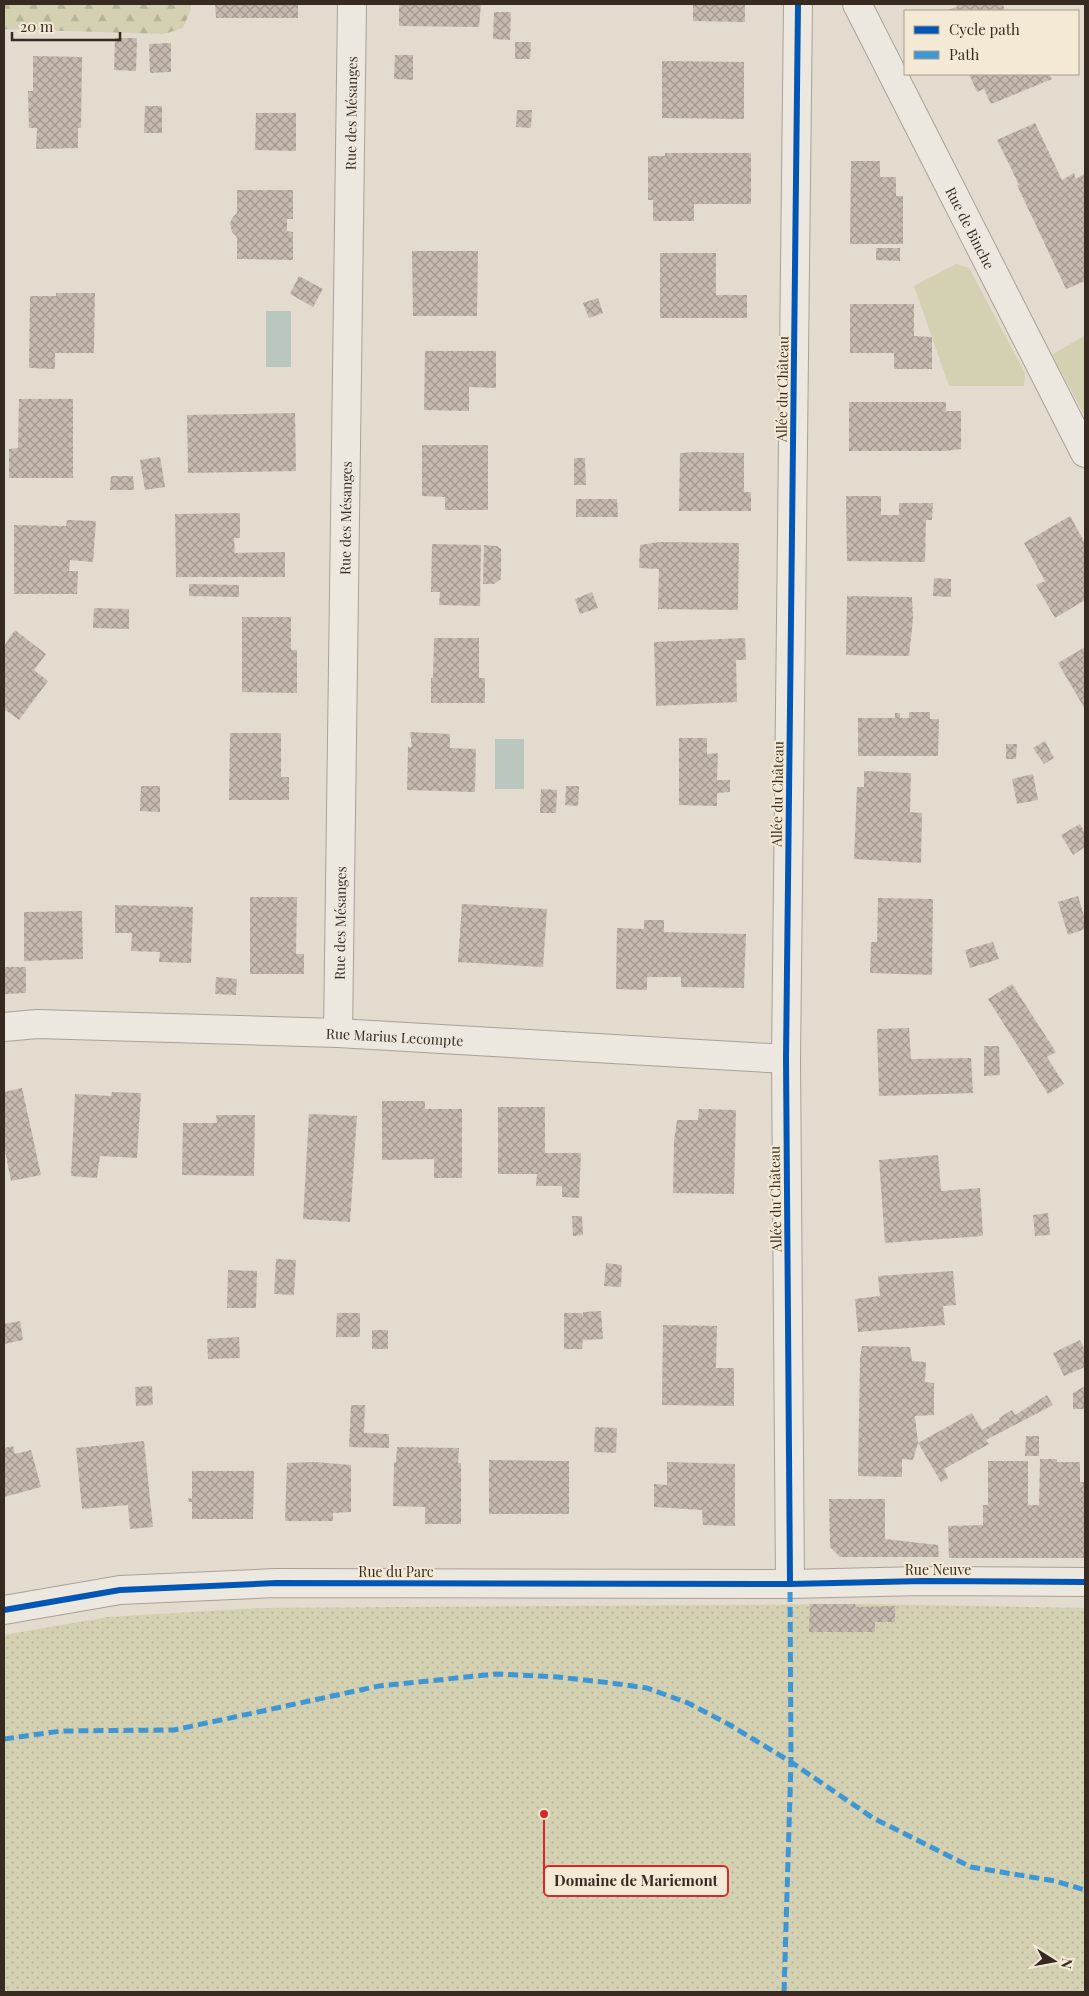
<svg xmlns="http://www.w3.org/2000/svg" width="1089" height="1996" viewBox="0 0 1089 1996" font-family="'Playfair Display',serif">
<defs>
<pattern id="forest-firs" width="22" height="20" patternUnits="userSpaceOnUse" patternTransform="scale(1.25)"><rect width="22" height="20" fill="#d3d1b1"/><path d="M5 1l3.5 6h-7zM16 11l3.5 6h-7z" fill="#b6b498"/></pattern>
<pattern id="park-dots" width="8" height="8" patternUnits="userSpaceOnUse" patternTransform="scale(1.25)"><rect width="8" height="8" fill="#d3d1b1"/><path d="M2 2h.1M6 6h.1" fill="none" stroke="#b6b498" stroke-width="1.8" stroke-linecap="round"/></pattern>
<pattern id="building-cross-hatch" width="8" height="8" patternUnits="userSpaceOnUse" patternTransform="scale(1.25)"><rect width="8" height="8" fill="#c6baaf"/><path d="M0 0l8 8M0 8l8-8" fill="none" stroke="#a2978e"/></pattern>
</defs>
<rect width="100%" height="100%" fill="#e3dbce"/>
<g fill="#d3d1b1">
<path d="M956,264l13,4 56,105 -1,13h-75l-35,-100z"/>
<path d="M1085,335v81l-33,-61z"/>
</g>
<path fill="url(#forest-firs)" d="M4,4h187v5l-8,19 -19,6 -160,-5z"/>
<path fill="url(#park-dots)" d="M866,1604l219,4v384h-1081v-357l104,-18 152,-9z"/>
<g fill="#b9c7be">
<rect x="266" y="311" width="25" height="56"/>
<rect x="495" y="739" width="29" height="50"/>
</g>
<g fill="url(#building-cross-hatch)">
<path d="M215,4h83v14h-82z"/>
<path d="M399,4h82l-2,23 -80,-1z"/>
<path d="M693,4h52v18l-52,-1z"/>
<path d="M956,4h47l2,7h-60l12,-4z"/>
<path d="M494,12h17l-1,28 -17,-1z"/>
<path d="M115,38h22l-1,33 -22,-1z"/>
<path d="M515,42h16l-1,17h-15z"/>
<path d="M171,43v29l-21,1 -1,-29z"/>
<path d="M395,55h18v25l-19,-1z"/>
<path d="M33,56l49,1 -1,71h-3v20l-42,1 1,-21h-8l-1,-37h5z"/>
<path d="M662,61l82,1v57l-82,-1z"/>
<path d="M969,74h80l3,5 -61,25 -7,-15 -7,3z"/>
<path d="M145,106h17v27h-18z"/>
<path d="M517,110h15l-1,18 -15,-1z"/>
<path d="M256,113h40v38l-41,-1z"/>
<path d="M1035,123l27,57 12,-7 2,6 8,-5 1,3v104l-19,8 -49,-104h2l-10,-21 -12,-24z"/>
<path d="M665,153h86v51h-57v17h-41v-21h-5v-44h17z"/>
<path d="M851,161h29v16h16v19h7v48h-53z"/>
<path d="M237,190h56v29h-6v12l6,1v28l-56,-1v-22l-5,-5 -2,-9 3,-6 4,-4z"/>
<path d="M876,248h24v13l-24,-1z"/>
<path d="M412,251h66l-1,65h-64z"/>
<path d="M660,253h56v42h31v23h-87z"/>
<path d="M299,276l24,13 -10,18 -23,-13z"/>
<path d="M56,293h39l-1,60h-39v16l-26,-1 1,-72h26z"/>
<path d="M598,298l5,15 -14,5 -6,-15z"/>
<path d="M850,304h64v32l18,1v32h-38v-16h-44z"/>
<path d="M425,351h71v37l-27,-1v24l-45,-1z"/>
<path d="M19,399h54v79h-64v-29l9,-1z"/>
<path d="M849,402h97v9h15v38l-15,2h-97z"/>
<path d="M295,413l1,58 -108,2 -1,-58z"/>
<path d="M422,445h66v65h-43v-13l-23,-1z"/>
<path d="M694,452l50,1v39h7v19h-72l1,-58z"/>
<path d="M160,457l5,30 -20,3 -5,-30z"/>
<path d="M574,458h11l1,27h-12z"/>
<path d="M111,476h22l1,14h-24z"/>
<path d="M846,496h35v19h18v-12h34l-1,17h-6l-1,42 -78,-1z"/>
<path d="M576,499h41l1,18h-42z"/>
<path d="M240,513v25h-6l1,15 50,-1v25h-109l-1,-63z"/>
<path d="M1070,516l15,27v57l-30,18 -19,-33 9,-4 -21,-38z"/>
<path d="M67,520l29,1 -3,41 -23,-2 -1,11h9l-1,23h-63v-69l52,1z"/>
<path d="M659,542l80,1 -1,67 -80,-1 1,-40 -20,-1 1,-23z"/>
<path d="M432,544l49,1 -1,61 -41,-1 1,-13h-9z"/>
<path d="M484,545l13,1 4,3v30l-7,5h-11z"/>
<path d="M934,578l17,1v18l-18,-1z"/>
<path d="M189,584l50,1v12l-50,-1z"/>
<path d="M592,592l6,16 -18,6 -5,-15z"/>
<path d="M847,596l65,1 1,22 -4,37 -63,-1z"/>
<path d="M94,608l35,1v20l-36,-1z"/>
<path d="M242,617h49v33h6v43l-55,-1z"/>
<path d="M15,630l31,24 -12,16 14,11 -29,39 -15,-11v-63z"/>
<path d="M434,638h45v40h6v25h-54v-25h2z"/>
<path d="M745,638l1,22h-10l1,42 -81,4 -2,-64z"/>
<path d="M1085,647v62l-27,-46z"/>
<path d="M909,712h21v7h9l-1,37h-80v-38h37v-5h5v5h9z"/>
<path d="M410,732l40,2v14l26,1 -1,43 -68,-2 1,-43h4z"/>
<path d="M230,733h51v44h8v23h-60z"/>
<path d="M679,738h28v16l11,-1 -1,27h13v12l-13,1v13l-38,-1z"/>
<path d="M1045,741l9,17 -10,6 -11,-16z"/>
<path d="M1006,744h11l-1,15h-10z"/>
<path d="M864,771l47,2 -1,39 12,1 -1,50 -67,-4 3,-72h7z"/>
<path d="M1033,774l5,26 -21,4 -5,-25z"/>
<path d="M141,786h19v26l-20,-1z"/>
<path d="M566,786h13l-1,20 -13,-1z"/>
<path d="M541,789l16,1 -1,23h-16z"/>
<path d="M1080,824l5,9v14l-12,8 -12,-20z"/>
<path d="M1078,896l7,23v10l-17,6 -10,-33z"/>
<path d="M250,897h47l-1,57h8v20h-54z"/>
<path d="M878,898l55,1 -1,76 -62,-2 1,-31h6z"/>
<path d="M462,904l85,5 -4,58 -85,-5z"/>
<path d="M115,905l78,2 -2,56 -32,-1 1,-10 -29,-1 1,-18h-17z"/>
<path d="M82,911l1,48 -59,2v-49z"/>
<path d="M644,920h20v12l82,2 -2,54 -63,-1v-10h-34v13l-31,-1 1,-61 27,1z"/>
<path d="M993,942l6,17 -29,9 -5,-18z"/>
<path d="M4,967h22v26l-22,1z"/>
<path d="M216,977l21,2 -1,16 -21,-1z"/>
<path d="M1012,984l44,68 -9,5 17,27 -16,10 -60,-95z"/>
<path d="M909,1028l2,31 60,-1 2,35 -94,3 -2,-67z"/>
<path d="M984,1046h15l1,29 -16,1z"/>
<path d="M22,1088l19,87 -30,6 -7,-35v-54z"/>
<path d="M112,1092l29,1 -4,65 -37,-2 -3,22 -26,-2 4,-82 36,2z"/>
<path d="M382,1101h43v8h37v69h-28v-19l-52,1z"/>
<path d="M498,1107h47v46h36l-2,45 -17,-1v-11h-26l1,-12h-39z"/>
<path d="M699,1109l37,1 -2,84 -61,-1 1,-52 3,-21h21z"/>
<path d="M309,1114l48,2 -7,106 -47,-3z"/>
<path d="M216,1115h39l-1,61 -72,-1 1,-52h34z"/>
<path d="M938,1155l3,36 39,-3 3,48 -98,7 -6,-83z"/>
<path d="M1048,1213l2,22 -15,1 -2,-21z"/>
<path d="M572,1216h10l1,19 -10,1z"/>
<path d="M276,1259l20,1 -2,35 -20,-1z"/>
<path d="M606,1263l16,2 -1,22 -17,-1z"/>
<path d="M228,1270l29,1 -1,37h-29z"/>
<path d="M953,1271l3,34 -13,1 2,19 -87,7 -3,-33 25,-3 -2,-20z"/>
<path d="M601,1311l2,28 -20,1 -1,9h-18v-36h18l1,7v-8z"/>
<path d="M337,1313h23v24h-24z"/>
<path d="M20,1321l3,19 -19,4v-20z"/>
<path d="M663,1325l54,1 -1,42h18v38l-72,-1z"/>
<rect x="372" y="1330" width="16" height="19"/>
<path d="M239,1337l1,21 -32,1 -1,-20z"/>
<path d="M1080,1340l5,10v17l-21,9 -11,-23z"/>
<path d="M862,1346l48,1 2,14 14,1 -1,20 9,1v32l-19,1 3,27 -5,17 -11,-1v18l-44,-1 2,-118z"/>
<path d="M152,1386l1,19 -17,1 -1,-19z"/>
<path d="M1085,1386v23h-12v-16z"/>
<path d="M1047,1395l6,10 -67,35 3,4 -45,25 4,9 -7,4 -23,-39 54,-30 10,17 18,-10 -1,-2 13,-8 3,5z"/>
<path d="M351,1405h14l-1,28 25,1v14l-40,-1z"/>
<path d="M595,1427l22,1 -1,25 -22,-1z"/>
<path d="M1026,1436h13v20h-14z"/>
<path d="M144,1441l9,86 -23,2 -2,-24 -46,4 -6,-61z"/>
<path d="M13,1446l2,8 16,-4 10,37 -37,10v-49z"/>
<path d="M397,1447l62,1 -1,15h3v61h-36v-17l-32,-1 1,-43 2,-1z"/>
<path d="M1040,1459h17v3h23v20h5v76h-136l-1,-32 35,-1v-20h5v-44h40v44h11z"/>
<path d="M489,1460l80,1v53h-80z"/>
<path d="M314,1462l37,3v47l-18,1v8h-48l2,-58z"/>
<path d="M667,1462l68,2v62l-32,-1 -1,-15 -48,-3v-23l13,1z"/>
<path d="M192,1471h62l-1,48h-61v-17h-3l-1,-4 4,1z"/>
<path d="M829,1499h56v40l53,6 1,12h-99l-10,-10z"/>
<path d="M810,1604h45l1,3 39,-1v16h-20v10h-66z"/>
</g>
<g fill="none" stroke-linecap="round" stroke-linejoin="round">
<g stroke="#a8a197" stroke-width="30">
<g id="minor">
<path id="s1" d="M857,4l228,449"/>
<path id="s2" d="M4,1027l33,-3 301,9 448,26"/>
<path id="s3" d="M338,1033l14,-1029"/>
<path d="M790,1584l-4,-525 12,-1055"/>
<path d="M4,1610l116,-20 156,-7 514,1 133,-3 162,1"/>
</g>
</g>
<use href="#minor" stroke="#ece7df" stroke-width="28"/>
<g stroke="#3e96d5" stroke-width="5" stroke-dasharray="10 5" stroke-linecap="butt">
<path d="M4,1739l57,-8 113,-1 205,-44 117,-12 62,3 53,6 36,5 41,15 42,22 61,37 82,56 98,49 84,14 30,9"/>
<path d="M784,1992l7,-230 -1,-178"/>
</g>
<g stroke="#f3e9d5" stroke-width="9">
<g id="cycleway">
<path d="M790,1584l-4,-525 12,-1055"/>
<path d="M4,1610l116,-20 156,-7 514,1 133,-3 162,1"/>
</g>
</g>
<use href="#cycleway" stroke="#0057b8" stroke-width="6"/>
</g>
<g text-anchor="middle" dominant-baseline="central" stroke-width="4" stroke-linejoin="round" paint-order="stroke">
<g font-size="14" fill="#372a20" stroke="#f3e9d5">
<text stroke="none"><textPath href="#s3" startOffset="920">Rue des Mésanges</textPath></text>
<text stroke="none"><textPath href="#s1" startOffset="251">Rue de Binche</textPath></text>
<text transform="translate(782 389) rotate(-89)">Allée du Château</text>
<text stroke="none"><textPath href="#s3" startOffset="515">Rue des Mésanges</textPath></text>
<text transform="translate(777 794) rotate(-89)">Allée du Château</text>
<text stroke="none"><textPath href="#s3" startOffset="110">Rue des Mésanges</textPath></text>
<text stroke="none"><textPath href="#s2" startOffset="391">Rue Marius Lecompte</textPath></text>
<text transform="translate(775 1199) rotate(-91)">Allée du Château</text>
<text x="938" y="1569">Rue Neuve</text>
<text x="396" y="1571">Rue du Parc</text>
</g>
</g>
<path fill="none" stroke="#d62828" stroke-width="2" d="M544 1814L544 1881"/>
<circle fill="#d62828" stroke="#f3e9d5" stroke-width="2" cx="544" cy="1814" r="5"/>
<rect fill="#f3e9d5" stroke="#d62828" stroke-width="2" x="544" y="1866" width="184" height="30" rx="5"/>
<g font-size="15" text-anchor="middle" font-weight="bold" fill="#372a20">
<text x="636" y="1886">Domaine de Mariemont</text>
</g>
<rect width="1089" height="1996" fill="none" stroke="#372a20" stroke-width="10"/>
<rect x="904" y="10" width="175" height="65" fill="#f3e9d5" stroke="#a89d8d"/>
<rect x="914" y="26" width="25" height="8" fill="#0057b8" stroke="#a89d8d"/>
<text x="949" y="35" font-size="15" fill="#372a20">Cycle path</text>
<rect x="914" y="51" width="25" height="8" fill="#3e96d5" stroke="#a89d8d"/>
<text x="949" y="60" font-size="15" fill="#372a20">Path</text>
<g transform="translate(1054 1961) rotate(101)" stroke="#f3e9d5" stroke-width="4" paint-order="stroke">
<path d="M0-4L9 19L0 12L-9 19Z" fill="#372a20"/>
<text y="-8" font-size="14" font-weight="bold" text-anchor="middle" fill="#372a20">N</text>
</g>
<path d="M12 32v8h108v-8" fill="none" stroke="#372a20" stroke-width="2.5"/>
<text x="20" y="32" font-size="15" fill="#372a20" stroke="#f3e9d5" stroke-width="4" paint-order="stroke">20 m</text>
</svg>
